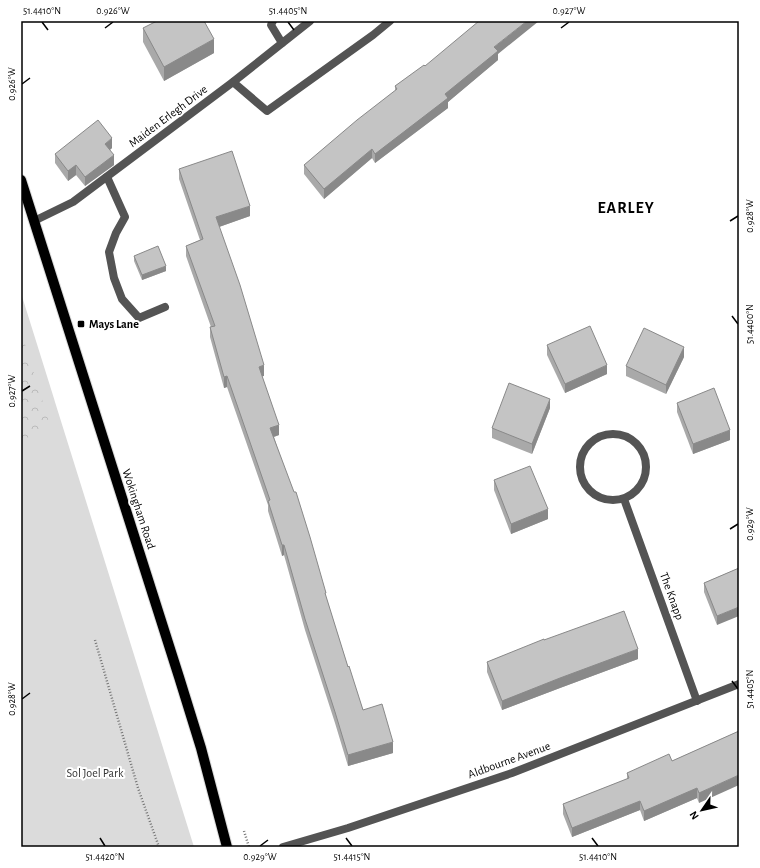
<svg xmlns="http://www.w3.org/2000/svg" width="760" height="868" viewBox="0 0 760 868" font-family="'Alegreya Sans',sans-serif">
<defs>
<pattern id="forest-crowns" width="20" height="18" patternUnits="userSpaceOnUse"><rect width="20" height="18" fill="#dbdbdb"/><path d="M2 6a3 3 0 1 1 6 0M12 15a3 3 0 1 1 6 0" fill="none" stroke="#bababa"/></pattern>
</defs>
<rect width="100%" height="100%" fill="#fff"/>
<path fill="#dbdbdb" d="M21,293l173,554h-173z"/>
<path fill="url(#forest-crowns)" d="M21,331l31,101 -31,7z"/>
<g fill="none" stroke-linecap="round" stroke-linejoin="round">
<g stroke="#dbdbdb" stroke-width="12">
<path id="primary" d="M21,180l158,497 22,71 26,99"/>
</g>
<g stroke="#767676" stroke-width="2.5" stroke-dasharray="1 2" stroke-linecap="butt">
<path d="M95,640l43,148 21,59"/>
<path d="M244,831l5,16"/>
</g>
<g stroke="#545454" stroke-width="8">
<path d="M273,21l-2,4 11,18"/>
<path d="M233,82l34,29 106,-76 17,-14"/>
<path d="M107,177l18,40 -9,16 -7,19 5,26 8,21 17,19 26,-11"/>
<path d="M34,221l39,-19 160,-120 77,-61"/>
<circle cx="613" cy="467" r="33"/>
<path d="M624,499l73,202"/>
<path d="M283,847l65,-19 164,-55 227,-89"/>
</g>
<use href="#primary" stroke="#000" stroke-width="10"/>
</g>
<g fill="#a9a9a9">
<path d="M143,28l71,25 -50,28 -21,-39z"/>
<path d="M498,54v6l-50,42v6l-73,55 -3,-5 -48,41 -20,-25v-9l91,-74v-5l30,-20z"/>
<path d="M112,148l-2,2 4,15 -29,21 -9,-11 -8,6 -13,-18v-9z"/>
<path d="M179,169l71,47 -31,11 45,149h-2l17,59 -5,2 52,160 22,70 15,43 30,43 -45,13 -13,-43 -30,-93 -21,-75 -2,1 -14,-45v-6l-41,-118 -3,1 -14,-51v-10h1l-25,-71v-10l14,-6 -21,-61z"/>
<path d="M134,256l32,15 -24,9 -8,-19z"/>
<path d="M547,345l60,29 -42,19 -18,-38z"/>
<path d="M684,357l-18,37 -40,-18v-10z"/>
<path d="M677,403l53,37 -37,14 -16,-42z"/>
<path d="M550,408l-18,46 -40,-16v-10z"/>
<path d="M494,480l54,39 -37,15 -17,-44z"/>
<path d="M739,568l-22,57 -13,-33v-9z"/>
<path d="M544,640l94,19 -78,29 -58,22 -15,-38v-10z"/>
<path d="M739,731l-40,72 -2,-5 -53,23 -4,-11 -68,27 -9,-23v-10l64,-25v-6l45,-12z"/>
</g>
<g fill="#898989">
<path d="M527,21h12l-41,33v6l-50,42v6l-73,55v-9l119,-107z"/>
<path d="M214,39v14l-50,28v-14z"/>
<path d="M112,138v10l-7,6v-10z"/>
<path d="M372,149v9l-48,41v-10z"/>
<path d="M114,155v10l-29,21v-9z"/>
<path d="M76,165v10l-8,6v-10z"/>
<path d="M250,206v10l-34,12v-11z"/>
<path d="M166,266v5l-24,9v-5z"/>
<path d="M684,347v10l-18,37v-9z"/>
<path d="M264,365v11l-5,1v-10z"/>
<path d="M607,365v9l-42,19v-9z"/>
<path d="M227,376v11l-3,1v-11z"/>
<path d="M550,399v9l-18,46v-10z"/>
<path d="M279,425v10l-9,3v-10z"/>
<path d="M730,430v10l-37,14v-10z"/>
<path d="M548,509v10l-37,15v-10z"/>
<path d="M282,545h2v10l-2,1z"/>
<path d="M739,607v9l-22,9v-9z"/>
<path d="M638,649v10l-78,29 -58,22v-9l58,-23z"/>
<path d="M393,742v11l-45,13v-11z"/>
<path d="M739,775v10l-40,18v-10z"/>
<path d="M697,788v10l-53,23v-10z"/>
<path d="M640,801v9l-68,27v-9z"/>
</g>
<g fill="#c4c4c4" stroke="#898989">
<path d="M157,21h47l10,18 -50,28 -21,-39z"/>
<path d="M479,21h48l-33,26 4,4 -53,43 3,4 -73,56 -3,-5 -48,40 -20,-24 53,-45 40,-31 -2,-3 29,-21 1,1z"/>
<path d="M98,120l14,18 -7,6 9,11 -29,22 -9,-12 -8,6 -13,-17z"/>
<path d="M232,151l18,55 -34,11 24,68 24,80 -5,2 20,58 -9,3 24,64h2l14,45 16,56h-1l23,74 1,-1 14,44 19,-6 11,38 -45,13 -13,-43 -30,-93 -21,-74h-2l-14,-44 2,-1 -43,-124 -3,1 -14,-50 5,-1 -29,-80 17,-7 -24,-70z"/>
<path d="M158,246l8,20 -24,9 -8,-19z"/>
<path d="M590,326l17,39 -42,19 -18,-39z"/>
<path d="M644,328l40,19 -18,38 -40,-19z"/>
<path d="M509,383l41,16 -18,45 -40,-16z"/>
<path d="M714,388l16,42 -37,14 -16,-41z"/>
<path d="M530,466l18,43 -37,15 -17,-44z"/>
<path d="M739,568v39l-22,9 -13,-33z"/>
<path d="M624,611l14,38 -78,29 -58,23 -15,-39 57,-23v1z"/>
<path d="M739,731v44l-40,18 -2,-5 -53,23 -4,-10 -68,27 -9,-24 66,-26 -2,-5 42,-19 3,7z"/>
</g>
<path fill="none" stroke="#000" stroke-width="1.5" d="M42,22l6,8M288,22l6,8M105,28l8,-6M561,28l8,-6M22,84l8,-6M730,221l8,-5M732,316l6,8M22,391l8,-5M730,529l8,-5M732,681l6,8M22,699l8,-6M100,838l5,8M346,838l6,8M592,838l6,8M260,846l8,-6"/>
<rect fill="#000" stroke="#fff" stroke-width="1.5" x="77" y="320" width="8" height="8" rx="2"/>
<g text-anchor="middle" dominant-baseline="central" stroke-width="4" stroke-linejoin="round" paint-order="stroke">
<g font-size="12" fill="#000" stroke="#fff">
<text transform="translate(168 116) rotate(-37)">Maiden Erlegh Drive</text>
<text transform="translate(139 509) rotate(72)">Wokingham Road</text>
<text transform="translate(672 596) rotate(70)">The Knapp</text>
<text transform="translate(509 760) rotate(-20)">Aldbourne Avenue</text>
</g>
<g font-size="12" font-weight="bold" fill="#000" stroke="#fff" text-anchor="start">
<text x="89" y="324">Mays Lane</text>
</g>
<g font-size="12" fill="#323232" stroke="#fff">
<text x="95" y="773">Sol Joel Park</text>
</g>
<g font-size="16" font-weight="bold" letter-spacing="1" fill="#000" stroke="#fff">
<text x="626" y="208">EARLEY</text>
</g>
</g>
<rect width="760" height="868" fill="none" stroke="#ffffff" stroke-width="44"/>
<g transform="translate(702 810) rotate(236)" stroke="#ffffff" stroke-width="3" paint-order="stroke">
<path d="M0-3L7 15L0 10L-7 15Z" fill="#000000"/>
<text y="-6" font-size="11" font-weight="bold" text-anchor="middle" fill="#000000">N</text>
</g>
<rect x="22" y="22" width="716" height="824" fill="none" stroke="#000" stroke-width="1.5"/>
<g font-size="10" text-anchor="middle" fill="#000">
<text x="42" y="14">51.4410°N</text>
<text x="113" y="14">0.926°W</text>
<text x="288" y="14">51.4405°N</text>
<text x="569" y="14">0.927°W</text>
<text transform="translate(11 84) rotate(-90)" y="4">0.926°W</text>
<text transform="translate(749 216) rotate(-90)" y="4">0.928°W</text>
<text transform="translate(749 324) rotate(-90)" y="4">51.4400°N</text>
<text transform="translate(11 391) rotate(-90)" y="4">0.927°W</text>
<text transform="translate(749 524) rotate(-90)" y="4">0.929°W</text>
<text transform="translate(749 689) rotate(-90)" y="4">51.4405°N</text>
<text transform="translate(11 699) rotate(-90)" y="4">0.928°W</text>
<text x="105" y="860">51.4420°N</text>
<text x="260" y="860">0.929°W</text>
<text x="352" y="860">51.4415°N</text>
<text x="598" y="860">51.4410°N</text>
</g>
</svg>
